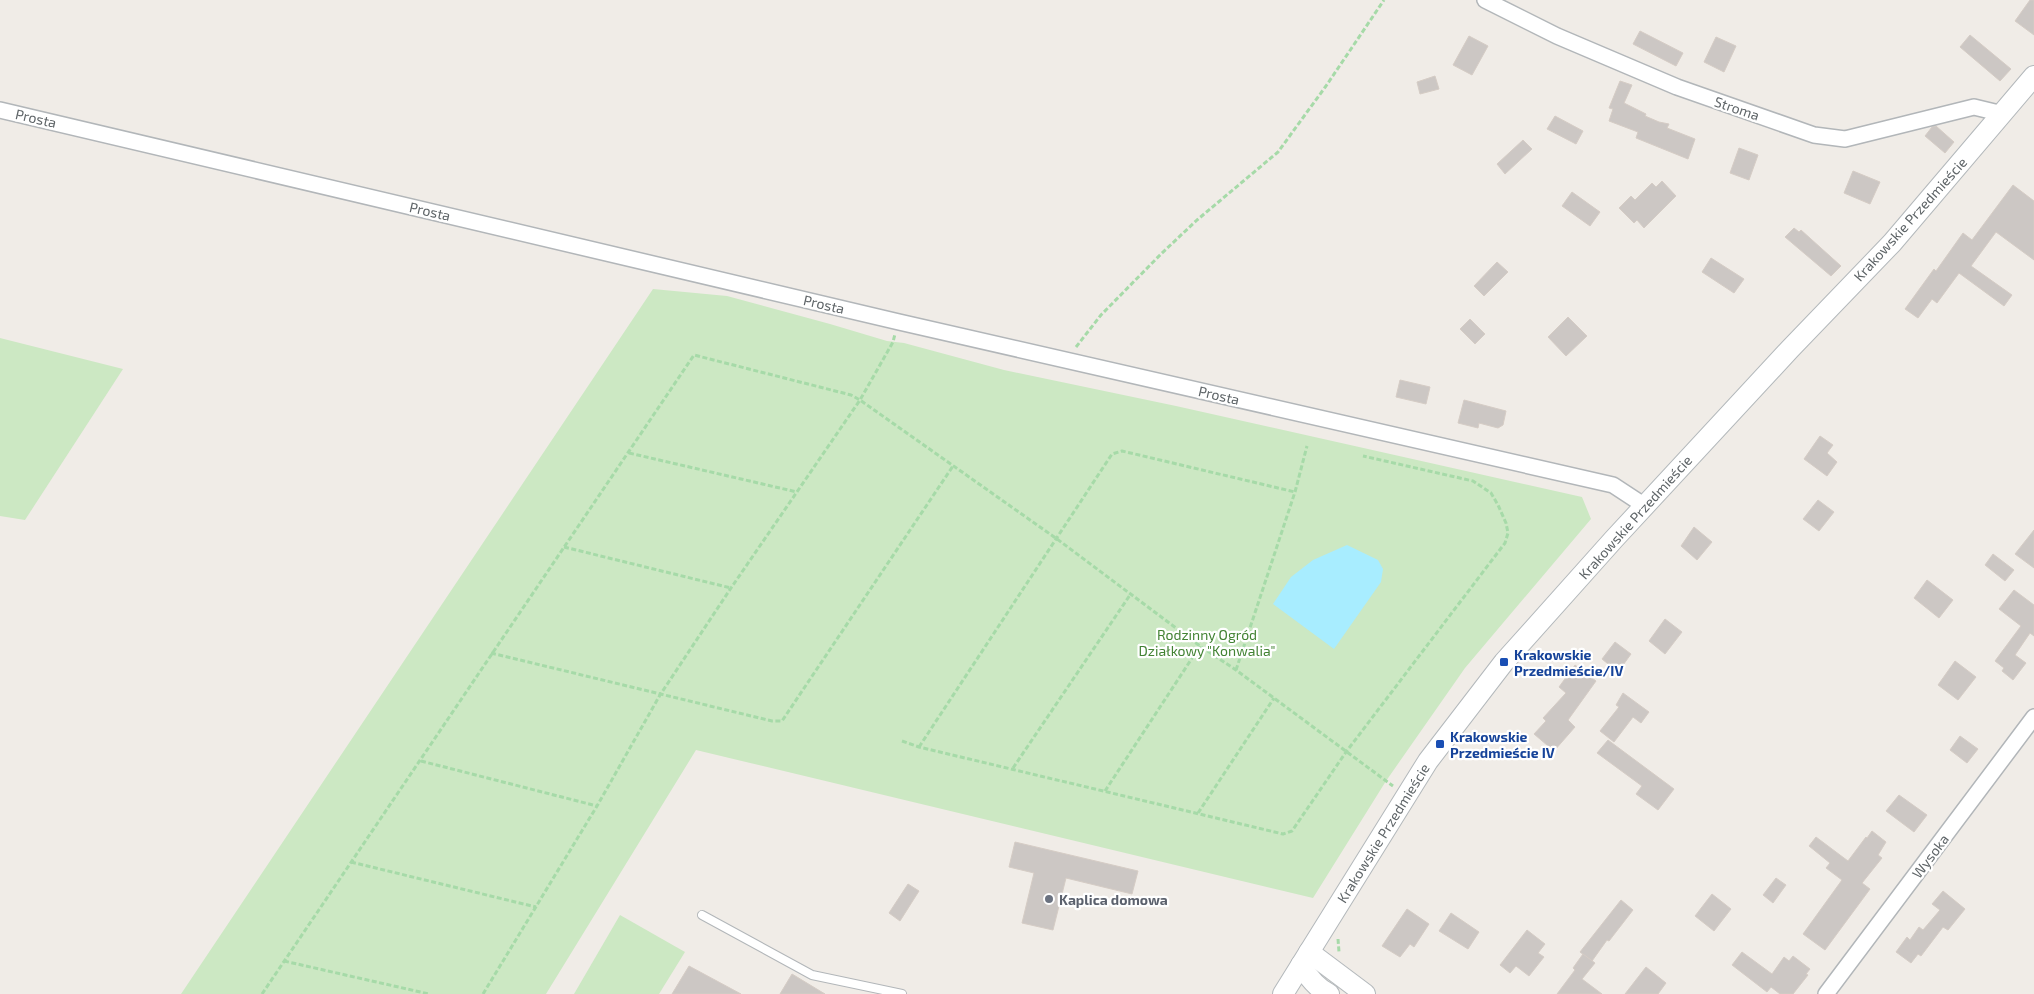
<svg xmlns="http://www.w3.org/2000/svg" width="2034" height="994" viewBox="0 0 2034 994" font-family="'Exo 2',sans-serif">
<rect width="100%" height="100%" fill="#f0ece7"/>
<g fill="#cce8c3">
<path d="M653,289l74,7 103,28 57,17 17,2 100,27 172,36 406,91 9,22 -126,149 -79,113 -73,117 -617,-148 -150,244h-365z"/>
<path d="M0,338l123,31 -98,151 -25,-4z"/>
<path d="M620,915l65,37 -26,42h-85z"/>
</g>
<path fill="#a8edff" d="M1347,545l31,15 5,9 -2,13 -47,67 -61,-45 18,-27 22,-17z"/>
<g fill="#ccc7c4" stroke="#d5ccc5">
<path d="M2030,0h4v35l-19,-14z"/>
<path d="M1640,31l43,22 -7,13 -43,-22z"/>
<path d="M1970,35l41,34 -11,12 -40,-34z"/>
<path d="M1469,36l19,10 -16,29 -19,-10z"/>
<path d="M1716,37l20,9 -12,26 -20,-10z"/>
<path d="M1435,76l4,13 -19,5 -3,-12z"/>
<path d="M1620,81l12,4 -8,18 22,11 -1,2 14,6 10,2 -2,4 28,11 -7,20 -52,-21 2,-6 -29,-11 4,-12 -4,-1z"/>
<path d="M1555,116l28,15 -7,13 -29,-15z"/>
<path d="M1936,126l18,16 -9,11 -20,-17 7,-9z"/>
<path d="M1523,140l9,9 -27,25 -8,-10z"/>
<path d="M1739,148l19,7 -9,25 -19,-7z"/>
<path d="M1853,171l27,11 -10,22 -26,-11z"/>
<path d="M1662,181l14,15 -32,32 -7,-8 -3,3 -15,-15 12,-12 4,4 17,-17 4,4z"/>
<path d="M2013,185l21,16v59l-38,-28 -25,34 41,29 -8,11 -45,-33 -22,30 -5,-4 -14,19 -13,-9 29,-40 2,2 27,-38 9,7z"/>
<path d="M1572,192l28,20 -10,14 -28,-20z"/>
<path d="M1794,228l5,4 2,-2 40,36 -10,10 -46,-39z"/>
<path d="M1711,258l33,21 -10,14 -32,-21z"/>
<path d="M1497,262l11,10 -24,24 -10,-10z"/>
<path d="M1568,317l19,19 -21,20 -18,-19z"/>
<path d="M1470,319l15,15 -10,10 -15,-15z"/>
<path d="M1400,380l30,7 -4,17 -30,-7z"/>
<path d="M1464,400l42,11 -3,14 -5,3 -19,-5 -1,5 -20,-5z"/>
<path d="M1820,436l13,9 -6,8 10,9 -10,14 -23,-17z"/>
<path d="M1818,500l16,12 -15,19 -16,-12z"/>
<path d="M1694,527l18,15 -15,18 -16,-14z"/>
<path d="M2034,530v38l-19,-14z"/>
<path d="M1993,554l21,16 -9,11 -20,-16z"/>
<path d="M1927,580l26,20 -14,18 -25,-20z"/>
<path d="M2014,590l20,15v31l-4,-3 -15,22 11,8 -13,17 -11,-9 2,-3 -9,-7 26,-35 -22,-17z"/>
<path d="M1665,619l17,13 -17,22 -16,-13z"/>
<path d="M1615,642l16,12 -13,18 -16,-13z"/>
<path d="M1955,661l21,16 -18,23 -20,-15z"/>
<path d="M1575,665l21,16 -28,39 7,7 -21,24 -20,-17 12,-13 -3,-3 23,-25 -7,-6z"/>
<path d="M1623,693l26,19 -8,11 -8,-6 -19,25 -14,-11 19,-24 -3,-2z"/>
<path d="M1960,736l18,13 -11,14 -17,-13z"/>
<path d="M1608,740l66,49 -16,21 -22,-16 6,-8 -45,-33z"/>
<path d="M1899,795l28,20 -13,17 -28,-21z"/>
<path d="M1872,831l14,11 -8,13 4,3 -20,25 8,6 -45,61 -22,-16 39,-54 -16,-12 4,-5 -21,-17 7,-9 32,24 18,-24 1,1z"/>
<path d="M1015,842l123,29 -6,23 -66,-16 -13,52 -31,-7 12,-50 -25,-6z"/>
<path d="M1776,878l10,7 -13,18 -10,-8z"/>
<path d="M908,884l11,7 -19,30 -11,-8z"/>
<path d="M1943,891l22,18 -17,21 -5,-3 -22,29 -3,-2 -7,9 -15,-11 11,-15 3,3 9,-13 4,3 17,-20 -8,-6z"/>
<path d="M1712,894l19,15 -17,22 -19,-15z"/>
<path d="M1621,900l12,10 -24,31 -2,-1 -15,21 -12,-9z"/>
<path d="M1407,909l22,15 -15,23 -4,-3 -10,13 -18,-11z"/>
<path d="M1451,913l28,19 -11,17 -29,-18z"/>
<path d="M1527,930l18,14 -7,9 6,4 -15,19 -13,-10 -6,7 -10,-8z"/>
<path d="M1742,952l30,22 12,-17 5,4 4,-5 17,13 -4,5 2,1 -15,19h-13l-9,-7 -4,5 -35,-27z"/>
<path d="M1583,954l12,9 -13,16 20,15h-45l18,-24 -2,-2z"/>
<path d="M689,966l52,28h-69z"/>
<path d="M1646,967l20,16 -8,11h-33z"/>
<path d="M792,974l33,20h-45z"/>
</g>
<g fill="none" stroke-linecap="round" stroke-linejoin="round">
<g stroke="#b2b6b9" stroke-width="10">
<path id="lane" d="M702,915l110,60 90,19"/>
</g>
<g stroke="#b2b6b9" stroke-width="18">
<g id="street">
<path d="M1485,0l72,36 120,51 137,48 31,4 129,-32 29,7"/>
<path d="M0,110l899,212 714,163 32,21"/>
<path d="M1826,994l208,-277"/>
</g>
</g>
<g stroke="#b3b8bb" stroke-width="22">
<g id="secondary">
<path d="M1309,952l56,42"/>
<path d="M1301,965c7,12 16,23 28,29"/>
<path d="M1283,994l145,-233 76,-99 110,-123 176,-190 102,-106 142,-167"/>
</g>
</g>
<g stroke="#a6daa8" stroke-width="3" stroke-dasharray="5 2.5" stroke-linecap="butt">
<path d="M1076,347l25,-32 60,-61 36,-34 81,-68 48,-66 58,-86"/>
<path d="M629,453l168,39"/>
<path d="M564,547l167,41"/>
<path d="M491,653l281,68h10l171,-255"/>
<path d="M1236,670l59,-178 12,-46"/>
<path d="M902,741l17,6 364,87 9,-3 54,-79 159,-209 3,-10 -2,-10 -8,-18 -7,-12 -18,-12 -110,-25"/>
<path d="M919,747l193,-293 10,-3 173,41"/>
<path d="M421,761l176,45"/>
<path d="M1013,768l117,-173"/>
<path d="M1105,791l95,-145"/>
<path d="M1198,813l76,-115"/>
<path d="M351,862l185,45"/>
<path d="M1338,939l1,13"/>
<path d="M284,961l145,33"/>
<path d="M262,994l432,-639 157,40 9,5 197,139 143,107 36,24 157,116"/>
<path d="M483,994l114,-188 63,-111 71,-107 129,-188 33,-58 2,-8"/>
</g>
<use href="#lane" stroke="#fff" stroke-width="8"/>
<use href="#street" stroke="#fff" stroke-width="15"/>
<use href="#secondary" stroke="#fff" stroke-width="20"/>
</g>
<g fill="#1a4fb4" stroke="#fff" stroke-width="2">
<rect x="1499" y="657" width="10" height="10" rx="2.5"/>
<rect x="1435" y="739" width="10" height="10" rx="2.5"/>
</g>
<circle fill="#6b7280" stroke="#fff" stroke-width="2" cx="1049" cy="899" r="5"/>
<g text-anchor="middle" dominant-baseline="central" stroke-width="4.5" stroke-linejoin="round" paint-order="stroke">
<g font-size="14" fill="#5e6467" stroke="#fff">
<text transform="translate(1737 108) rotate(19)">Stroma</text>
<text transform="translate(36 118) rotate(13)">Prosta</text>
<text transform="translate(430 211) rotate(13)">Prosta</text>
<text transform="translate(1910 219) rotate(-48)">Krakowskie Przedmieście</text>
<text transform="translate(824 304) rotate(13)">Prosta</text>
<text transform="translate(1219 395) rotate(13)">Prosta</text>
<text transform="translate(1635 517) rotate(-48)">Krakowskie Przedmieście</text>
<text transform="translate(1383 833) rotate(-58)">Krakowskie Przedmieście</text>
<text transform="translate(1930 856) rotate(-53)">Wysoka</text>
</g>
<g font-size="14" fill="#428233" stroke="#fff">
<text x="1207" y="634">Rodzinny Ogród<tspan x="1207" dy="16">Działkowy "Konwalia"</tspan></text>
</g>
<g font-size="14" font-weight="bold" fill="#164399" stroke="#fff" text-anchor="start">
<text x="1514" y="654">Krakowskie<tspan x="1514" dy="16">Przedmieście/IV</tspan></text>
<text x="1450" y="736">Krakowskie<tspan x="1450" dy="16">Przedmieście IV</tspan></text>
</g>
<g font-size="14" font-weight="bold" fill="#5b616d" stroke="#fff" text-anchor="start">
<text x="1059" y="899">Kaplica domowa</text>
</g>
</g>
</svg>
